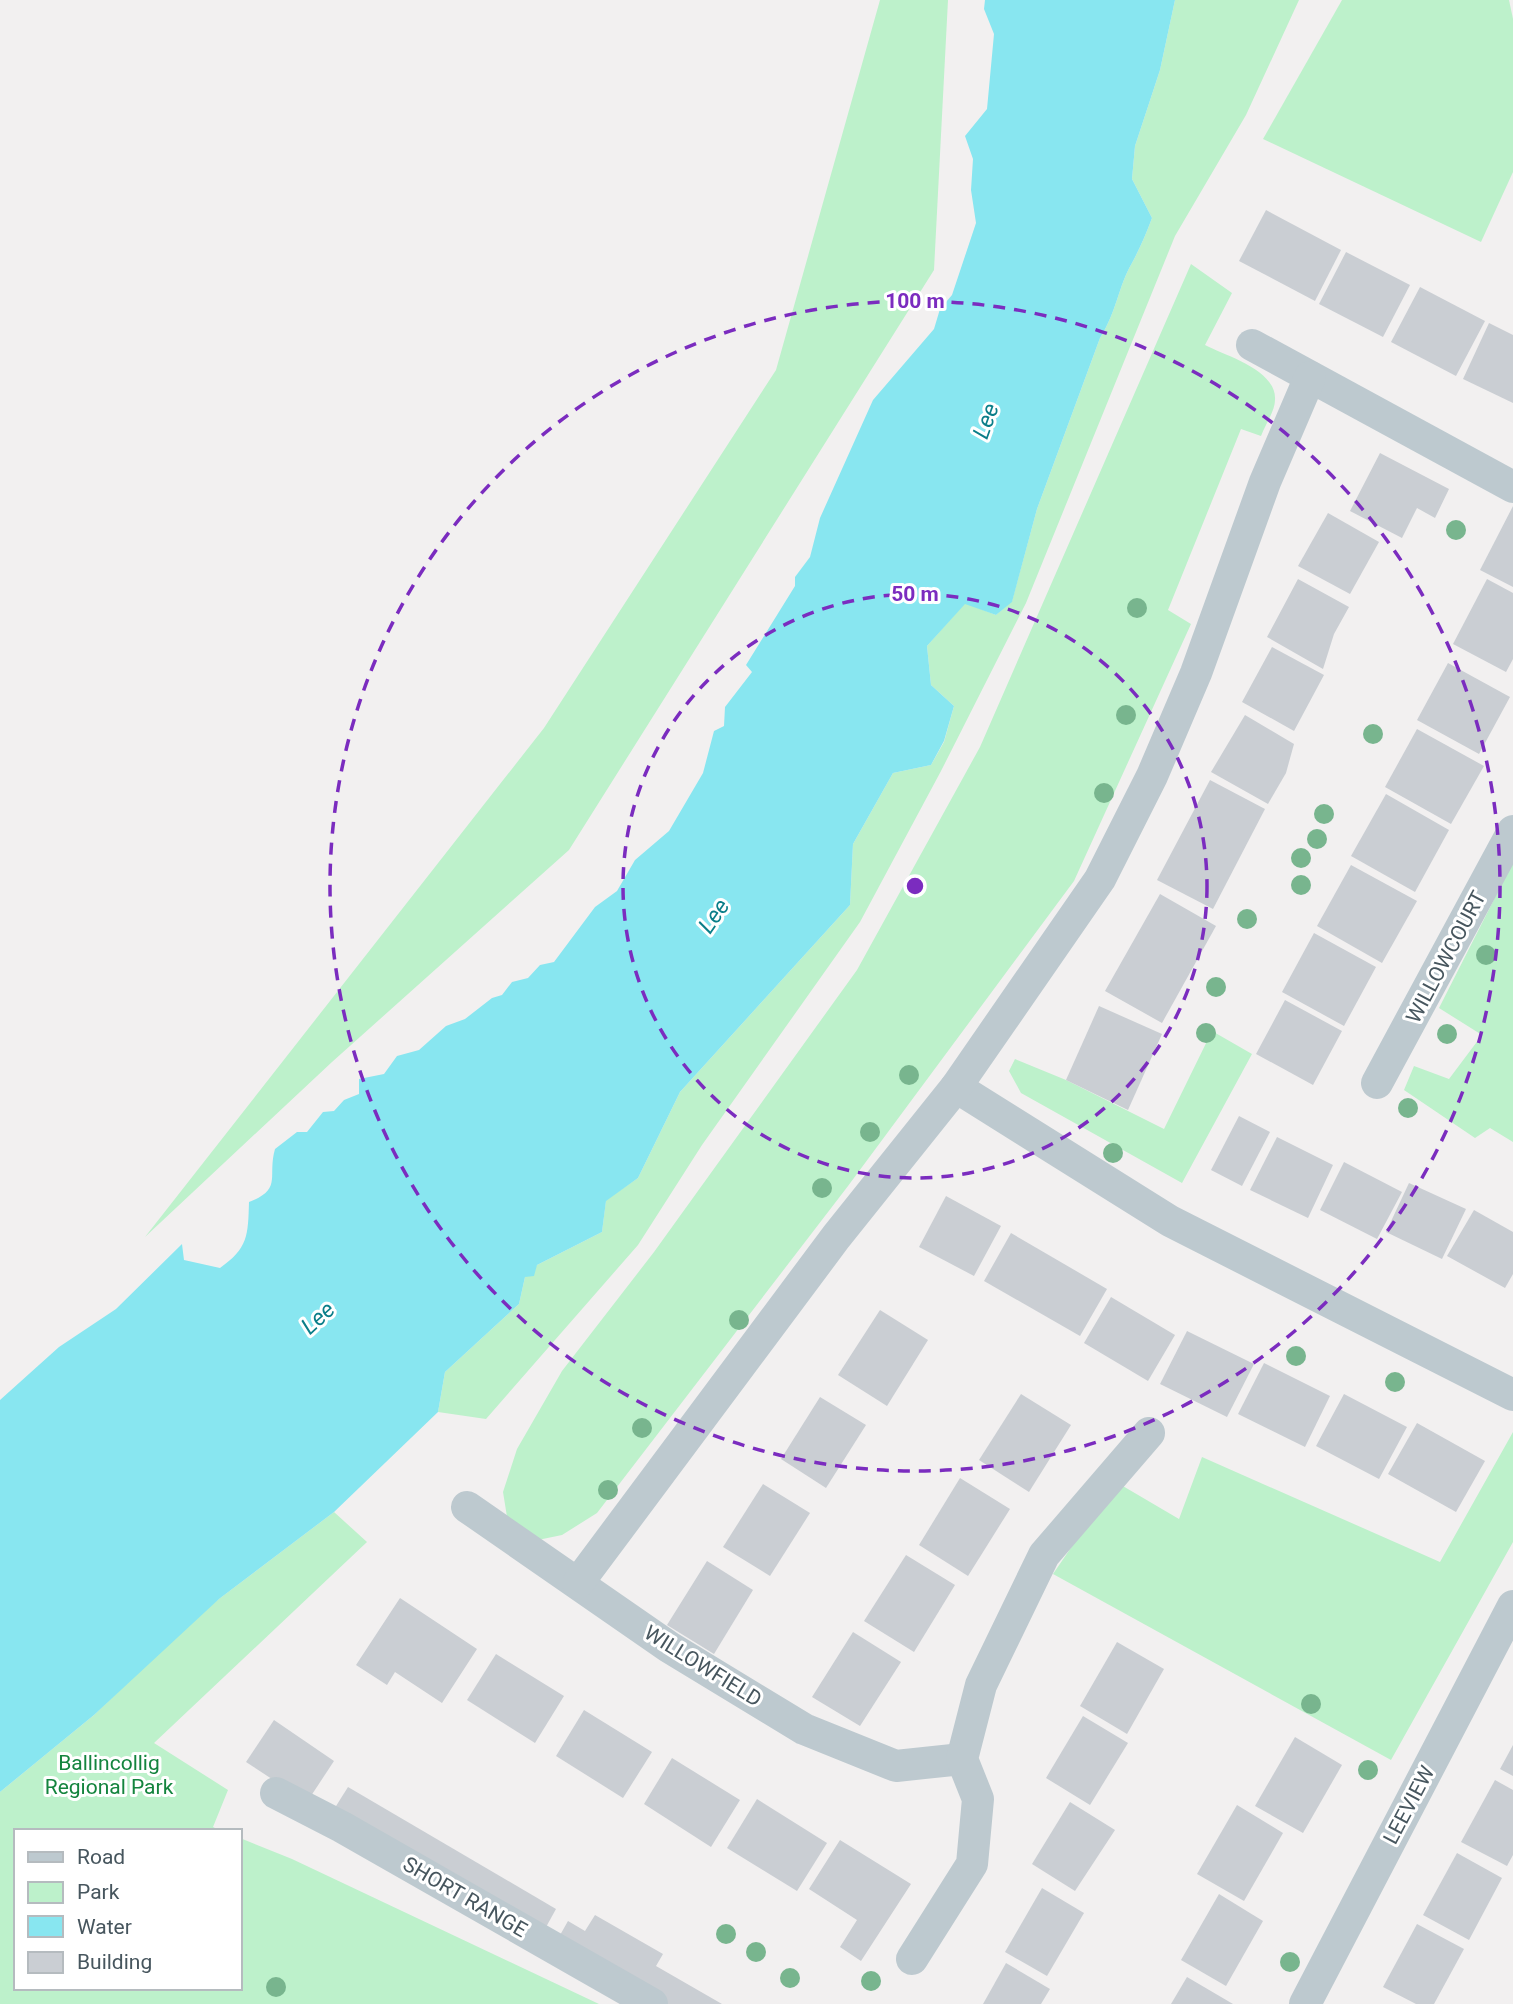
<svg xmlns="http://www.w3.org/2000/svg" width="1513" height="2004" viewBox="0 0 1513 2004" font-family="Roboto,sans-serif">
<rect width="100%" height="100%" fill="#f2f0f0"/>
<g fill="#bdf1cb">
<path d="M880,0h68l-14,270 -365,580 -237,212 -187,175 399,-509 232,-358z"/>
<path d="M1175,0h124l-53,115 -71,121 -149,367 -85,168 -81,151 -158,223 -64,100 -152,174 -48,-7 7,-40 74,-68 6,-27 12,-12 65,-33 4,-32 32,-22 42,-86 170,-187 3,-61 40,-71 38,-8 13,-23 10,-36 -23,-21 -4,-39 38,-43 31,12 16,-14 25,-92 63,-171c17,-27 18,-51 32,-75 8,-15 14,-29 20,-45l-20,-39 3,-33 25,-76z"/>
<path d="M1342,0h167l4,19v153l-32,70 -218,-103z"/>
<path d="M1191,264l41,29 -27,52c21,11 72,25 70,55 0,11 -10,25 -14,36l-20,-7 -73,181 23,14 -117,257 -226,305 -251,327 -35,22 -29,6 -25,-18 -5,-31 14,-43 45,-78 92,-119 203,-282 123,-223z"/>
<path d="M1513,862v280l-23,-14 -15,10 -71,-48 10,-24 35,13 33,-44 -43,-27z"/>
<path d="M1212,1031l40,23 -70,129 -161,-90 -12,-22 6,-12 51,21 98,49z"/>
<path d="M1513,1432v110l-122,218 -338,-186 63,-92 63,37 23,-62 238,105z"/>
<path d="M334,1512l33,30 -213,201 74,47 -15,37 8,4h-205v157h224v-150l52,21 307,145h-599v-212l94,-77 109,-104z"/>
</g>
<path fill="#88e6f0" d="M985,0h190l-15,70 -25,76 -3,33 20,39c-6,16 -12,30 -20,45 -14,24 -15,48 -32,75l-63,171 -25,93 -16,13 -31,-11 -38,42 4,39 23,21 -10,35 -13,24 -38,8 -40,71 -3,61 -170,187 -42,86 -32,23 -4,31 -65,33 -3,11 -9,1 -6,27 -74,68 -7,40 -104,100 -115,87 -125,116 -94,77v-392l59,-53 57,-38 66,-65 2,16 36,8c28,-20 28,-32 29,-66 34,-13 18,-25 26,-53l22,-17h10l16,-20 11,-1 10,-11 15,-6v-15l25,-5 13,-18 22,-6 27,-24 19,-7 27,-21 10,-3 10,-13 16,-4 12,-13 14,-3 41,-55 22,-16 18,-31 34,-29 34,-58 11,-42 10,-5 1,-19 27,-35 -6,-7 49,-79v-9l15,-20 10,-39 53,-118 61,-71 6,-20 12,-14 24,-72 -5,-33 2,-31 -8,-23 22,-27 7,-75 -10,-25z"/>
<g fill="#caced3">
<path d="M1266,210l75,40 -26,51 -76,-40z"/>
<path d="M1346,252l64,33 -27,52 -64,-33z"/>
<path d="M1420,287l65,34 -29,55 -65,-34z"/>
<path d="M1489,323l24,12v68l-50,-24z"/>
<path d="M1380,453l69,36 -14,29 -18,-10 -15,30 -52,-27z"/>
<path d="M1513,506v81l-33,-17z"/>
<path d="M1328,513l51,29 -29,52 -52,-28z"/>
<path d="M1298,579l51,28 -15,27 -11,35 -56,-32z"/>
<path d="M1487,579l26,14v66l-7,13 -53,-28z"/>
<path d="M1272,647l52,28 -30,56 -52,-29z"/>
<path d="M1448,663l62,34 -31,57 -62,-34z"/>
<path d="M1245,715l49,29 -8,29 -18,31 -57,-32z"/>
<path d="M1417,729l67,37 -33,58 -66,-37z"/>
<path d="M1210,780l55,29 -52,100 -56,-29z"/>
<path d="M1386,794l63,36 -34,62 -64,-36z"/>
<path d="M1351,865l66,36 -35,62 -65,-37z"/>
<path d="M1160,894l56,32 -54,97 -57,-32z"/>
<path d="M1314,933l62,34 -32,59 -62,-34z"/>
<path d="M1285,1000l57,31 -29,54 -57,-31z"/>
<path d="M1099,1006l63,28 -34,76 -62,-30z"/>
<path d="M1239,1116l31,16 -28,54 -31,-16z"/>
<path d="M1277,1137l56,28 -25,53 -58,-28z"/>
<path d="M1344,1162l58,30 -25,47 -57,-29z"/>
<path d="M1409,1183l57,26 -24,50 -56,-27z"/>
<path d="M946,1196l55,30 -27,50 -55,-29z"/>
<path d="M1474,1210l39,22v42l-8,14 -58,-32z"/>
<path d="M1011,1233l96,56 -27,47 -96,-55z"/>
<path d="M1111,1297l64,38 -27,46 -64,-38z"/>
<path d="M880,1310l48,30 -41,66 -49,-31z"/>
<path d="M1187,1331l67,33 -27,53 -67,-33z"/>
<path d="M1264,1363l66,33 -25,51 -67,-33z"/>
<path d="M1021,1394l50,31 -42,67 -50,-32z"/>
<path d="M1344,1394l63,33 -28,52 -63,-33z"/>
<path d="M820,1397l46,28 -40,63 -45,-29z"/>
<path d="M1417,1423l68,38 -29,51 -68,-38z"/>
<path d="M960,1478l50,31 -42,67 -49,-31z"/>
<path d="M763,1484l47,29 -40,63 -47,-29z"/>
<path d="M906,1555l49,30 -41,67 -50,-31z"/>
<path d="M707,1561l46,29 -39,64 -47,-29z"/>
<path d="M400,1598l77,51 -35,54 -47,-31 -8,13 -31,-20z"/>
<path d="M853,1632l48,30 -41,64 -48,-29z"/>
<path d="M1117,1642l47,27 -37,65 -47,-28z"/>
<path d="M496,1654l68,42 -29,47 -68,-43z"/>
<path d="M584,1710l68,42 -29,46 -67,-42z"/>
<path d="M1083,1716l45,27 -38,62 -44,-27z"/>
<path d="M274,1720l60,41 -27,41 -61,-40z"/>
<path d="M1295,1737l47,28 -39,68 -48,-27z"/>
<path d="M1513,1745v31l-13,-7z"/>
<path d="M672,1758l68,42 -29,47 -67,-43z"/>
<path d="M1495,1780l18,10v65l-6,11 -46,-24z"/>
<path d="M348,1787l208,122 -16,29 -209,-124z"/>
<path d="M757,1799l70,44 -30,48 -70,-43z"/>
<path d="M1070,1802l45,28 -40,61 -43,-27z"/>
<path d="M1237,1805l46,28 -39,68 -47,-27z"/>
<path d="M840,1840l71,44 -50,77 -21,-14 17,-27 -48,-31z"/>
<path d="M1457,1853l45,25 -33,62 -46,-25z"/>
<path d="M1042,1888l42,25 -37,63 -42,-24z"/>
<path d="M1219,1894l44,27 -37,65 -45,-26z"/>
<path d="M595,1915l68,39 -7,12 66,38h-64l-103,-60 13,-23 17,10z"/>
<path d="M1417,1924l47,25 -30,55h-18l-33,-17z"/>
<path d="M1006,1963l44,26 -9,15h-58z"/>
<path d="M1187,1977l46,27h-62z"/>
</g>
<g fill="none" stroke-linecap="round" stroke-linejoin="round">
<g stroke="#bdc9cf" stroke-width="32">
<path d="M1252,345l261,142"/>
<path d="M1377,1083l136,-252"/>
<path d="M956,1087l214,134 343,174"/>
<path d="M467,1507l202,140 135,82 92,37 66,-7"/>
<path d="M578,1583l258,-346 120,-150 144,-208 52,-103 44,-103 69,-191 45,-105"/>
<path d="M276,1793l66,34 310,177"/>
<path d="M912,1959l60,-95 6,-65 -16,-40 19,-74 63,-130 105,-122"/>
<path d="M1305,2004l208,-398"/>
</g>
</g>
<g fill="#78b58e">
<circle cx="1456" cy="530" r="10"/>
<circle cx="1137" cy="608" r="10"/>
<circle cx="1126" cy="715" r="10"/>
<circle cx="1373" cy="734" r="10"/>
<circle cx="1104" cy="793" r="10"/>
<circle cx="1324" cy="814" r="10"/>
<circle cx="1317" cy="839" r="10"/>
<circle cx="1301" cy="858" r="10"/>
<circle cx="1301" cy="885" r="10"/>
<circle cx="1247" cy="919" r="10"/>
<circle cx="1486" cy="955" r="10"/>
<circle cx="1216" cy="987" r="10"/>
<circle cx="1206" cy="1033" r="10"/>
<circle cx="1447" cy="1034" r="10"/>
<circle cx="909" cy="1075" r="10"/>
<circle cx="1408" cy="1108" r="10"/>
<circle cx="870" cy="1132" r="10"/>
<circle cx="1113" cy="1153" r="10"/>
<circle cx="822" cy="1188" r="10"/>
<circle cx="739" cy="1320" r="10"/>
<circle cx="1296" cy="1356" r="10"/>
<circle cx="1395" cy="1382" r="10"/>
<circle cx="642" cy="1428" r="10"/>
<circle cx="608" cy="1490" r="10"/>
<circle cx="1311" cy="1704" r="10"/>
<circle cx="1368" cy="1770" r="10"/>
<circle cx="726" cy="1934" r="10"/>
<circle cx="756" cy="1952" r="10"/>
<circle cx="1290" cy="1962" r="10"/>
<circle cx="790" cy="1978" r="10"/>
<circle cx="871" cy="1981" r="10"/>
<circle cx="276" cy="1987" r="10"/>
</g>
<g fill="none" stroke="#7b2cbf" stroke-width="3.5" stroke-dasharray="12 9">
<circle cx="915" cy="886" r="292"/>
<circle cx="915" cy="886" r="585"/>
</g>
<g text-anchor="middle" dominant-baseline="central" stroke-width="6" stroke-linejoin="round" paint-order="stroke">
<g font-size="21" fill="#47565e" stroke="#fff">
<text transform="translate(1446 957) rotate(-62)">WILLOWCOURT</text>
<text transform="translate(703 1666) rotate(32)">WILLOWFIELD</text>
<text transform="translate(1409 1805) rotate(-62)">LEEVIEW</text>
<text transform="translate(465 1897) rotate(30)">SHORT RANGE</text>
</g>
<g font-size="21" fill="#14843e" stroke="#fff">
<text x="109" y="1763">Ballincollig<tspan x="109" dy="24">Regional Park</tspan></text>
</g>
<g font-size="23" font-style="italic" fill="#0a7e89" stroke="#fff">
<text transform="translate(986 421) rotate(-70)">Lee</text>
<text transform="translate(714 916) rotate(-55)">Lee</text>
<text transform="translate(318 1318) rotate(-42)">Lee</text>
</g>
</g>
<circle cx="915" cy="886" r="10" fill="#7b2cbf" stroke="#fff" stroke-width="3.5"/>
<g font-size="21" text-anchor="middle" font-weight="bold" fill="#7b2cbf" stroke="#fff" stroke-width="6" stroke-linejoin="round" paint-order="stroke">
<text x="915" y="308">100 m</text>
<text x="915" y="601">50 m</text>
</g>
<rect x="14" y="1829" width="228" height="161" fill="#ffffff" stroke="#b5bbbf" stroke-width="2"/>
<rect x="28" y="1852" width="35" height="10" fill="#bdc9cf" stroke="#b5bbbf" stroke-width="2"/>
<text x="77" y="1864" font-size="21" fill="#47565e">Road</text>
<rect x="28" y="1882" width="35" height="21" fill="#bdf1cb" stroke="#b5bbbf" stroke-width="2"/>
<text x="77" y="1899" font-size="21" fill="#47565e">Park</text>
<rect x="28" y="1916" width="35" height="21" fill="#88e6f0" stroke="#b5bbbf" stroke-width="2"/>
<text x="77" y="1934" font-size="21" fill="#47565e">Water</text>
<rect x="28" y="1952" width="35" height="21" fill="#caced3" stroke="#b5bbbf" stroke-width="2"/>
<text x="77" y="1969" font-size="21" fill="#47565e">Building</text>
</svg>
